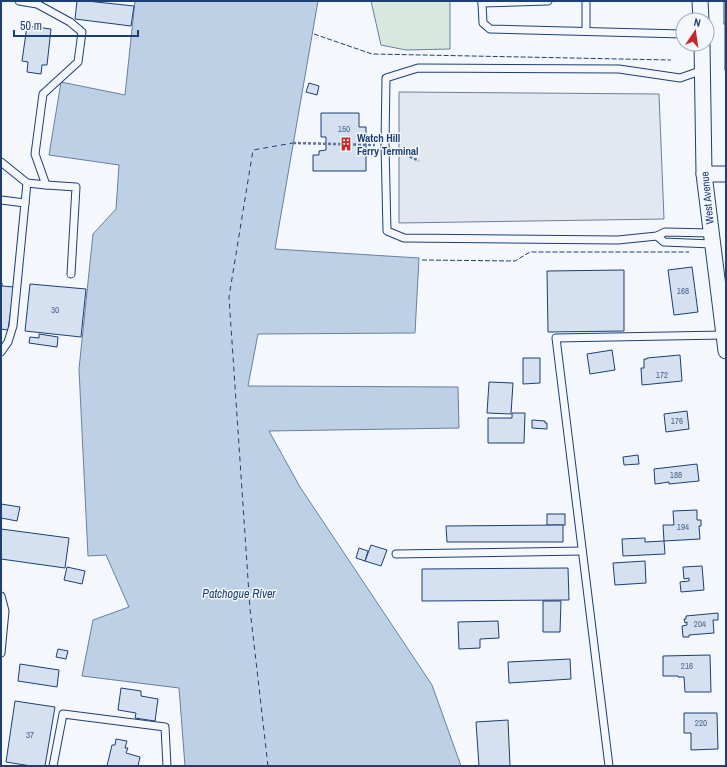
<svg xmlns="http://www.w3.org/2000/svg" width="727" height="767" viewBox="0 0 727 767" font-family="'Archivo Narrow',sans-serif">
<rect width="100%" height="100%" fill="#f4f7fb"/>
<path fill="#d7e8df" stroke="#687fa3" d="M371,1h79v48l-44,1 -25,-5z"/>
<path fill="#e3e8f0" stroke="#687fa3" d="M399,92l260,2 5,125 -265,4z"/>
<path fill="#bed0e5" stroke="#687fa3" d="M135,1h183l-43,248 144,9 -4,75 -157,1 -10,52 210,1 1,41 -190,3 31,56 132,198 29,81h-276l-6,-78 -97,-12 11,-56 36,-13 -23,-52 -18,1 -9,-187 14,-135 23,-25 3,-44 -70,-10 12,-73 64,13z"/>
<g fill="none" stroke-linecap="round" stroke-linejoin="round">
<path stroke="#1d3f73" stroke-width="1" stroke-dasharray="5 4" stroke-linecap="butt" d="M268,766l-18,-157 -21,-312 24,-147 40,-7"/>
</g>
<g fill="#d5e0f0" stroke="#1d3f73">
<path d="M77,1h10l47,5 -3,20 -56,-7z"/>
<rect x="724" y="1" width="2" height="23"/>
<rect x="725" y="25" width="1" height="45"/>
<path d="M27,26l24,3 -4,36h-5l-1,9 -14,-2 1,-10 -6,-1z"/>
<path d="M309,83l10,3 -2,9 -11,-3z"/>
<path d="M321,113h38v14h7v44h-53v-16h6v-4l7,-1v-13h-5z"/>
<path d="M692,267l6,45 -24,3 -6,-45z"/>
<path d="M624,270v61l-76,1 -1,-61z"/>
<path d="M1,283h1v3l12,1 -6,43 -7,-1z"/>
<path d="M30,284l56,5 -5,48 -56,-6z"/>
<path d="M39,334l19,3 -1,10 -28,-4 1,-6 9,1z"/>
<path d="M612,350l3,20 -25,4 -3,-20z"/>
<path d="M680,355l2,26 -40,4 -1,-17h3v-9h3v-1z"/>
<path d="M523,358h17v25l-17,1z"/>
<path d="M489,382l24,1 -2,31 -24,-1z"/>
<path d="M687,411l2,18 -23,3 -2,-18z"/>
<path d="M512,413h13l-1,30h-36v-25h24z"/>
<path d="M532,420l13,1v2h2v6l-15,-1z"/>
<path d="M638,455l1,9 -15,1 -1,-8z"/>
<path d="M697,464l2,17 -30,3v-2l-14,2 -1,-15z"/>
<path d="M1,504l19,3 -3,14 -16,-3z"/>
<path d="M697,510v10h4v6h-2l1,13 -36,2 -1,-16h11l-1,-14z"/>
<rect x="547" y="514" width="18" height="11"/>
<path d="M563,525v17h-116l-1,-16z"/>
<path d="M1,529l68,9 -4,30 -64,-9z"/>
<path d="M645,538v4l19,-1 1,13 -42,2 -1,-17z"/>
<path d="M371,545l16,5 -6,16 -16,-5z"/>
<path d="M359,548l9,3 -3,10 -9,-3z"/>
<path d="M645,561l1,22 -31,2 -2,-22z"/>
<path d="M702,566l2,24 -23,2 -1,-10 9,-1v-3l-5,1 -1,-12z"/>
<path d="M67,567l18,4 -3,13 -18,-4z"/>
<path d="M568,568l1,32 -147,1v-32z"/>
<path d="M543,601h18l-1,31h-17z"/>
<path d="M718,613v7h-5l1,13 -25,2v2h-6l-1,-11 5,-1v-3l-2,1 -1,-4h2v-3z"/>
<path d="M498,621l1,17 -19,1v9l-21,1 -1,-27z"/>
<path d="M58,649l10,2 -2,8 -10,-2z"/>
<path d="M710,655l1,37h-26l-1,-15h-6v-1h-15v-20z"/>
<path d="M570,659l1,20 -62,4 -1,-21z"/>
<path d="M20,664l39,6 -2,17 -39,-6z"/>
<path d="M121,688l20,3v5l17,3 -3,22 -20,-3 1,-5 -18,-3z"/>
<path d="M15,701l40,6 -10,59h-14l-25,-4z"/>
<path d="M684,713h33l1,36 -27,1v-17h-7z"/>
<path d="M508,720l2,46h-31l-3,-44z"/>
<path d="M116,739l11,2 -2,7h3l-2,5 14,4 -2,9h-31l5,-21h3z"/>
</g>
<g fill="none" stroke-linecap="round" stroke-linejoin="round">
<g stroke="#1d3f73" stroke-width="9">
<g id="lane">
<path d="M482,1v2l66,-2"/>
<path d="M482,3l1,20 7,6 193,5"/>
<path d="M586,31v-30"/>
<path d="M703,70l-23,8 -61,-9 -201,-1 -32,10 -1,67 2,86 17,7 214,2 39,-4 8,-4 46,1"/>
<path d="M1,162l26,21 19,2 -11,-31 8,-60 35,-32 4,-30 -12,-10 -33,-18 -18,-3"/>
<path d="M46,185l30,2 -5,87"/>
<path d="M1,200l24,3 -12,123 -5,16 -7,10"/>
<path d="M25,203l2,-20"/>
<path d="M657,236l7,6 48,2"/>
<path d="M396,554l186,-3"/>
<path d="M1,596l4,15 -4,42"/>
<path d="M53,766l10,-52 102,13 2,39"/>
<path d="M609,766l-53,-428 168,-3"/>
</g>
</g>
<g stroke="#1d3f73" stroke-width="17">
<g id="street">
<path d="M700,1l1,19"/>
<path d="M702,44l2,130 22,177"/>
<path d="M704,174h22"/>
</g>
</g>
<g stroke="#5e769c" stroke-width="2.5" stroke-dasharray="3 2" stroke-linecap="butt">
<path d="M293,143l82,2"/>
<path d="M396,150l23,11"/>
</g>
<use href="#lane" stroke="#f4f7fb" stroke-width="7"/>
<use href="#street" stroke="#f4f7fb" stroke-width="15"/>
<g stroke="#1d3f73" stroke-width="1" stroke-dasharray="5 2" stroke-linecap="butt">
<path d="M314,34l58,20 299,6"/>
<path d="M422,260l93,1 15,-9h159"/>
</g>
</g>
<defs>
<g id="building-bare" transform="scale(1.08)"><path d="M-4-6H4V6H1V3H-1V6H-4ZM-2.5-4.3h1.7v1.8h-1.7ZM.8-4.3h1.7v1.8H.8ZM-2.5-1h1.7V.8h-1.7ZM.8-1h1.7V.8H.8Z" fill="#c62828" stroke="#f4f7fb" stroke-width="2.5" paint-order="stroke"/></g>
</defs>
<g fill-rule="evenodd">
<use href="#building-bare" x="346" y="144"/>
</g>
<g text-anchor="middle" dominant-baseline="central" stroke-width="3" stroke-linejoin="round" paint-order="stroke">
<g font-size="9" fill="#4b6792">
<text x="344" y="129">150</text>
<text x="683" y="291">168</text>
<text x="55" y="310">30</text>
<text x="662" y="375">172</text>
<text x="677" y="421">176</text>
<text x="676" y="475">188</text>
<text x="683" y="527">194</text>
<text x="700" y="624">204</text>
<text x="687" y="666">216</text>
<text x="701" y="723">220</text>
<text x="30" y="735">37</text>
</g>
<g font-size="11" font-weight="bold" fill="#1d3f73" stroke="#f4f7fb" text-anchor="start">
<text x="357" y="138">Watch Hill<tspan x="357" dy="13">Ferry Terminal</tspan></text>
</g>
<g font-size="11" fill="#1d3f73" stroke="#f4f7fb">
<text transform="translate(707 198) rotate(-96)">West Avenue</text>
</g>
<g font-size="12" font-style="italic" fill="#1d3f73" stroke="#f4f7fb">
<text x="239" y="594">Patchogue River</text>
</g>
</g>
<rect width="727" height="767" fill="none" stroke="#1d3f73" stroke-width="4"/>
<g transform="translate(695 32) rotate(13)"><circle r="19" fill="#f4f7fb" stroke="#9eadc5"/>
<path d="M0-3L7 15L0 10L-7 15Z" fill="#c62828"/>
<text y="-6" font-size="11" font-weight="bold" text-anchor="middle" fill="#1d3f73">N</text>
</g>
<path d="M14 30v6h124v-6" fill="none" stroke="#1d3f73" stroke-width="2"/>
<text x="20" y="30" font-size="12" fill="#1d3f73" stroke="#f4f7fb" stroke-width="3" paint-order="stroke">50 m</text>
</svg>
